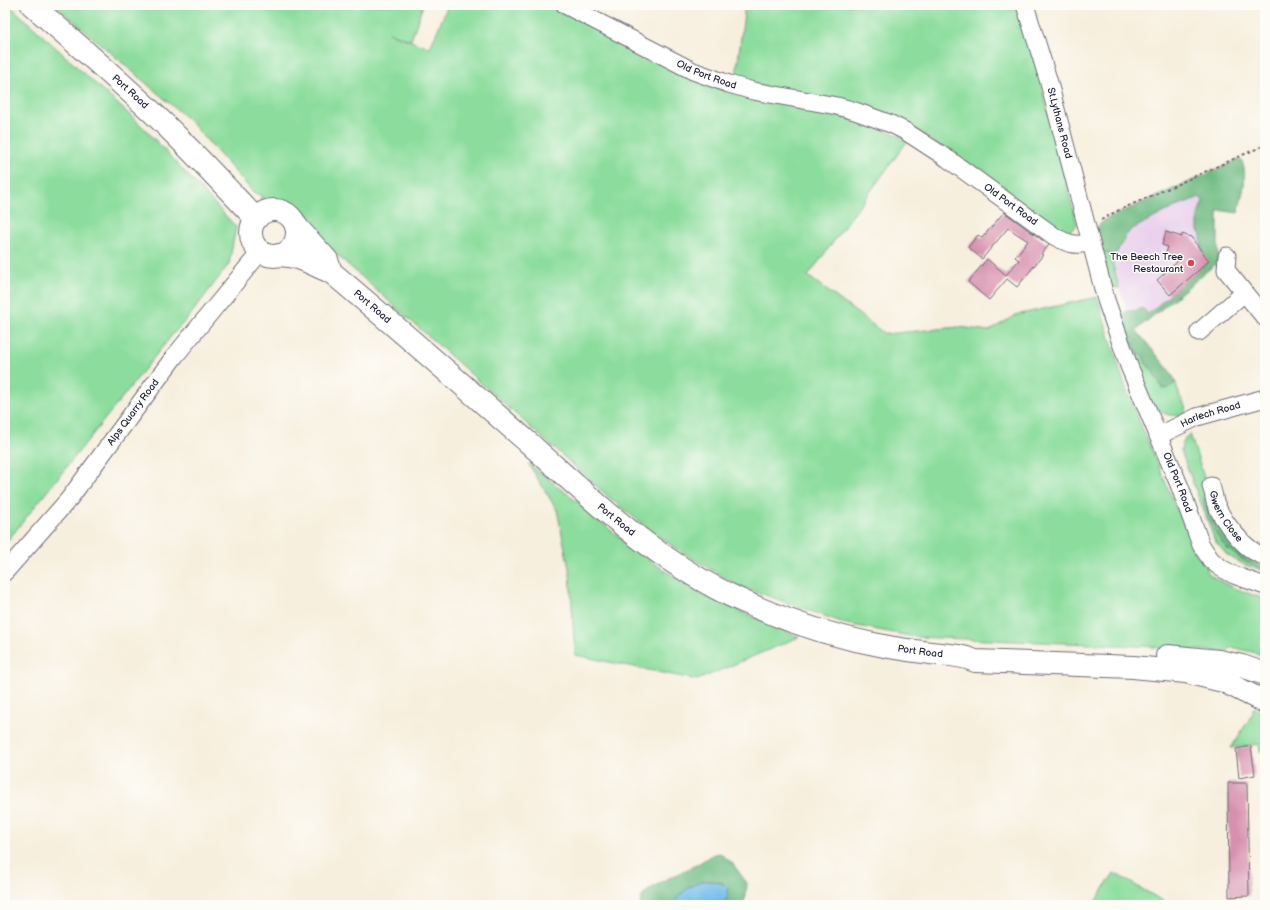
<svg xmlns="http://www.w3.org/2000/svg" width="1270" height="910" viewBox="0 0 1270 910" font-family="'Balsamiq Sans',sans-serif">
<rect width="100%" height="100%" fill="#fdfcf7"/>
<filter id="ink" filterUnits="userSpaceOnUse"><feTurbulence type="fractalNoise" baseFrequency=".025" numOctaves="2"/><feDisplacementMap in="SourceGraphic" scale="8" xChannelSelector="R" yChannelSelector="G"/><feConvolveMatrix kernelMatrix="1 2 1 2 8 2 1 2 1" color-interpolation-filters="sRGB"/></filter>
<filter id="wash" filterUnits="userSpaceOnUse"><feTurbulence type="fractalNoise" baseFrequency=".012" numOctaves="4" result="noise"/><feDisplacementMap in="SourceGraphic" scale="16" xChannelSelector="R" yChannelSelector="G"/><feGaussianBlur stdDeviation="0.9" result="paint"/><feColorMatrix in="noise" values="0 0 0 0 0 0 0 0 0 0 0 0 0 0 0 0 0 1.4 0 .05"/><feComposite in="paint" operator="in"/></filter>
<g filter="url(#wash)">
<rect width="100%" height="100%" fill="#f7efde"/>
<path fill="#ead1ed" d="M1240,165l5,17 -7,31 -20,-3v52l-83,68 -5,-8 -27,-90z"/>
<g fill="#8cdd9d" stroke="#57806c">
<path d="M5,5h4l135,123 92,99 -7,37 -41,54 -16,17 -167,209z"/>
<path d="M55,5h368l-12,35 -22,-7 41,15 18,-43h103l170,85 49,8 58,12 81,29 -101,137 77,58 74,-7 30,4 27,-16 81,-18 30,95 70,164 10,11v5c16,14 39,20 58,27v62h-2l-3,-7 -28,-7 -6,5 -86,-6 -225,-9 -68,-13 -110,-39 -65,-39 -31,-23 -30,-24 -303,-270 -11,-18 -6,-4 -12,-5h-8l-11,-3 2,-3 -9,-4 -64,-72z"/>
<path d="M745,5h275l57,219c-4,7 -8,8 -17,7l-62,-46 -108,-72 -121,-25 -33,-11z"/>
<path d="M1101,252l9,2 9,34 -8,-1z"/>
<path d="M1125,338l9,5 3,8 6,5 2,6 7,8 10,17 12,-3 1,-4 5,17 2,2 5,13c-10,6 -21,4 -30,-3l-3,2z"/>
<path d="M1190,434l37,115 14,10 24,12 -20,-6 -18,-10 -12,-14 -34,-90c1,-7 3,-12 9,-17z"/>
<path d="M528,463l52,41 54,46 65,43 100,44 -102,43 -122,-25 -5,-82 -13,-63z"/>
<path d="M1253,708h2l10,7v28l-5,9 -1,-8 -28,4 22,-35z"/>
<path d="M1114,873l56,32h-77z"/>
</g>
<g fill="#71bc84" stroke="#4a6f60">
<path d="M1238,160l4,1c6,16 0,35 -4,52l-20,-3v52l-82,68 33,40 6,10 -1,4 -7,5 -5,-1 -10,-18 -7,-8 -2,-6c-7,-6 -8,-12 -16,-17l-7,-21c4,-9 9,-6 17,-8 3,-1 3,-2 6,-1 2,1 3,3 5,5l61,-53 -7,-9 -1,-17 -3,-4v-16l5,-14 -3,-4 -21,8 -45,23 -8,7 -10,19h-6l-9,-2 -8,-21 6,-6 9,-7z"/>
<path d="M1208,492l57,67v11c-33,-15 -45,-21 -58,-57 -2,-6 -5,-12 -3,-18z"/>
<path d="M720,853l12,10 15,20 -1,13 -3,9h-21l5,-7 -4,-15c-23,-6 -37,3 -50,22h-33c1,-7 3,-11 9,-15 16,-12 35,-18 52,-28 8,-5 8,-7 19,-9z"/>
</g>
<path fill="#70bbe9" stroke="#496e92" d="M703,881c11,0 18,0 25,8l-1,9 -5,7h-49c7,-12 17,-20 30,-24z"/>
<g id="blocks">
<g fill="#d791af">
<path d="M1004,212l45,33 -8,9 2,1 -26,32 -10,-8 -18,21 -21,-18 19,-23 19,16 13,-15 -4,-3 13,-16 -20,-13 -26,31 -14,-12 10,-12 4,3z"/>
<path d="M1166,232l16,5v-3l9,3 18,24 -39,34 -13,-15 21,-19 -13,-5 3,-9 -6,-2z"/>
<path d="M1251,746l4,29 -16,3 -3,-29z"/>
<path d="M1228,783h19l2,113 -20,1z"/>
</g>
</g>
</g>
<g filter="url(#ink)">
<use href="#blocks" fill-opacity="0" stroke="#6d6a74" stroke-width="1"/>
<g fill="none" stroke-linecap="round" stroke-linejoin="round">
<g stroke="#6d6a74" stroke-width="19">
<g id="minor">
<path id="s1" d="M565,5l128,66 36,13 24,7 84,15 18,5 36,13 14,7 43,28 106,77c14,8 21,10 36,7"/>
<path id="s2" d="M1025,5l23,74 58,221 23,66 51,121 21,58 10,15 10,8 13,7 31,11"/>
<path d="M1227,256l-1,14 39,48"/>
<path d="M1199,332l45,-39"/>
<path id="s3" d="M1158,436l39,-19 68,-19"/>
<path id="s4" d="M1211,486c2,5 3,11 4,16 7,18 30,50 50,54"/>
<path id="s5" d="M5,572l64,-73 105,-142 87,-106"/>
</g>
</g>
<g stroke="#6d6a74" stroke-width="24">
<g id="major">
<path id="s6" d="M32,5c40,35 81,70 120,107 36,34 70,71 104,107"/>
<circle cx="274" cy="233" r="23"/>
<path d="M296,226l31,34 4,12"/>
<path id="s7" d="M279,255c24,1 31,9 52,17 67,56 133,114 199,172 65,59 129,119 210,156 46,21 94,37 144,46 15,3 31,5 46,7 16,2 30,1 45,8l158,6 53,5 37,9 42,21"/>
<path d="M1167,656l52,5 23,5 23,8"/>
</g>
</g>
<path stroke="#6d6a74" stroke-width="2" stroke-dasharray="3 3" stroke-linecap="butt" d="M1101,220l14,-8 150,-67"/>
<use href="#minor" stroke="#fff" stroke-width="17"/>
<use href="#major" stroke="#fff" stroke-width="22"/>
</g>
</g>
<circle fill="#d1495b" stroke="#fdfcf7" stroke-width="1.5" cx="1191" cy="263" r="4"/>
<g text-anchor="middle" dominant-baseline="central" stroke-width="3" stroke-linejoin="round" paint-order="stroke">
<g font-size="10" fill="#22223b" stroke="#fdfcf7">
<text stroke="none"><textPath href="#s1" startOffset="158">Old Port Road</textPath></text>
<text stroke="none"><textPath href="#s6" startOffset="131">Port Road</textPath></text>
<text stroke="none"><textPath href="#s2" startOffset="123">St.Lythans Road</textPath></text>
<text stroke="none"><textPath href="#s1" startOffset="494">Old Port Road</textPath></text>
<text stroke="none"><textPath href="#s7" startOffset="109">Port Road</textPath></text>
<text stroke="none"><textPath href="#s5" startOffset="205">Alps Quarry Road</textPath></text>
<text stroke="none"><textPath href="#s3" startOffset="57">Harlech Road</textPath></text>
<text stroke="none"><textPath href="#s2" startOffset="502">Old Port Road</textPath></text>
<text stroke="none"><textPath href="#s4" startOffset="34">Gwern Close</textPath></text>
<text stroke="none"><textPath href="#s7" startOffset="433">Port Road</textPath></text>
<text stroke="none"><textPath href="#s7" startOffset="769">Port Road</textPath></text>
</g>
<g font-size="10" fill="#22223b" stroke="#fdfcf7" text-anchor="end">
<text x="1183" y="257">The Beech Tree<tspan x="1183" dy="12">Restaurant</tspan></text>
</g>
</g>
<rect width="1270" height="910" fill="none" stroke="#fdfcf7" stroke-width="20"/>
</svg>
